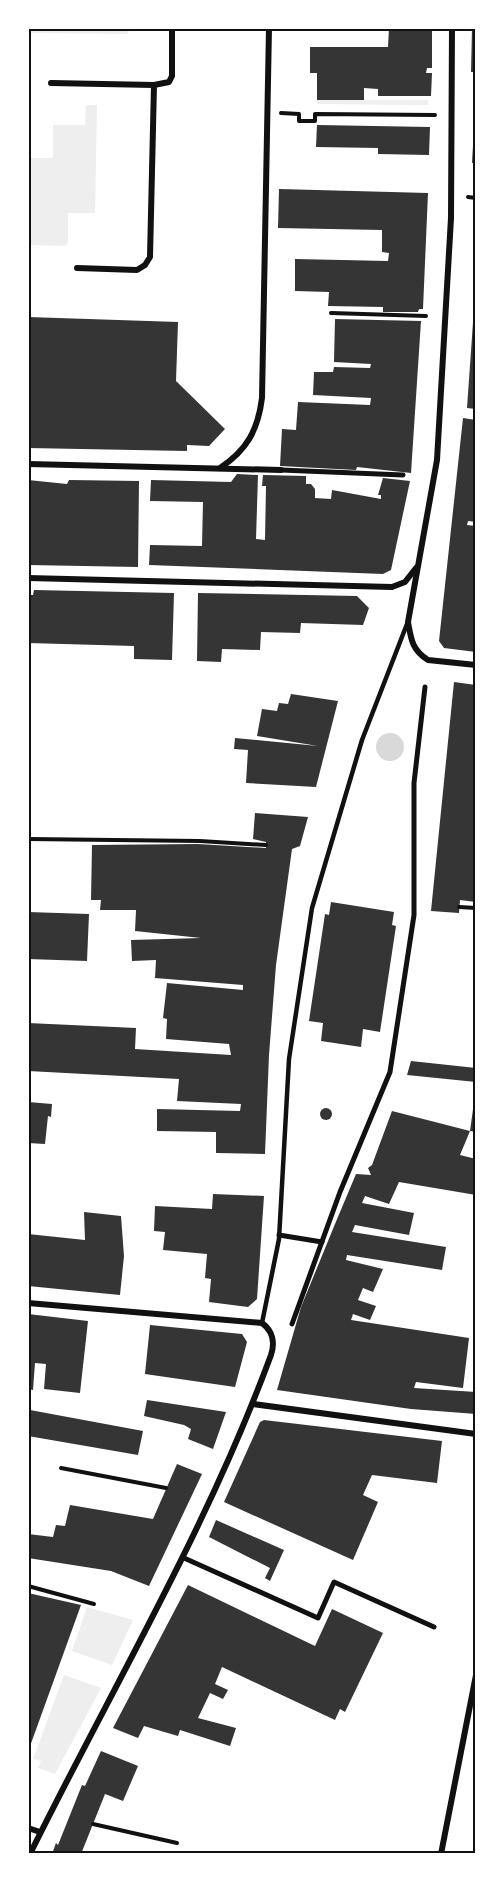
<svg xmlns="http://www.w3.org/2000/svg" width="504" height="1882" viewBox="0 0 504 1882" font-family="Poppins,sans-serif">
<rect width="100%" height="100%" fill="#fff"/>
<g fill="#eee">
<path d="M29,28h100v1l-1,5 -99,-1z"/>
<path d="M317,100h111v5l-111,-1z"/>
<path d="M86,105h11l-2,108h-27v29l-3,4 -36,-1v-87h24v-33h32z"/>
<path d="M87,1607l46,13 -21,45 -40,-14z"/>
<path d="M64,1675l37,13 -46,86 -17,-6 3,-7 -8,-2z"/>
</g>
<circle fill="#d9d9d9" cx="390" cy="747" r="14"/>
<g fill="#353535">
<path d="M389,28h43v40h-5l-1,5h6l-1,23h-53v-7l-14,-1v12h-47v-27h-7v-26h78z"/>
<path d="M472,28h4v44h-5z"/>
<path d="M317,125l113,2 -1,28 -51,-1v-6l-62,-1z"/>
<path d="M474,128h2v35h-4z"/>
<path d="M279,189l149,4 -5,116h-4l-1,3h-35v-5l-55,-1 1,-14 -34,-1v-32l93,2 1,-8 -7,-1v-22l-104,-2z"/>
<path d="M474,308h2v101l-9,-1z"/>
<path d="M28,317l150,5 -2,59 49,48 -16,17 -22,-1v6l-159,-3z"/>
<path d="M335,319l86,2 -10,152 -54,-6 -1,3 -76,-4 2,-37 14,1 2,-28 72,3 1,-7 -58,-3 1,-23h19l1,-5 36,1 1,-4 -37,-2z"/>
<path d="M463,418l13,2v102l-8,-1 -1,4 9,1v126l-32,-4 -5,-7z"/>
<path d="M237,474l21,1 -2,64 9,1 1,-54h-4l1,-11 43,1v8h5l4,5v9l16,1 1,-9 49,9v-4h-3l5,-17 27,3 -19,89 -8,4 -234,-9 1,-20 52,1 1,-44 -53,-1 1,-21 80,2z"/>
<path d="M28,480l39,4 2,-4 70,1 -1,86 -110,-2z"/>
<path d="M34,590l140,3 -2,67 -38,-1v-13l-106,-3v-48h5z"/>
<path d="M198,593l159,3 12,12 -6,17 -62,-2 -1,10 -39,-1 -1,18 -38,-1 -1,13 -24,-1z"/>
<path d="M454,682l22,3v217l-16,-2 -1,13 -28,-2z"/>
<path d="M291,694l47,7 -22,86 -70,-4 2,-33 -14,-1 1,-11 83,8 -61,-10 5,-27 15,2 2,-8 9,1z"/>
<path d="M255,813l53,4 -8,29 -8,3 -16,116 -7,90 -4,99 -49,-1v-21l-59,-1v-22l83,2 1,-7 -64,-3 2,-22 -151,-8v-48l108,5 -1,21 96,6 -2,-11 -63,-5 1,-20 -4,-1 4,-35 76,7v-5l-88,-7 1,-18 -24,1 -1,-21 70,-2 -66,-7 1,-21h-36l1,-10h-10l1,-55 106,-1 68,4v-6l-13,-3z"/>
<path d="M331,902l63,10 -2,13 4,1 -16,106 -17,-3 -2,18 -40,-6 2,-18 -14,-2 16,-107 4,1z"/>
<path d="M28,912l61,2 -2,47 -59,-2z"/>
<path d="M411,1061l65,7v14l-69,-7z"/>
<path d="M28,1102l24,2 -1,13 -3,-1 -3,28 -17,-1z"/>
<path d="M474,1102h2v30l-6,-1z"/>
<circle cx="326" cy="1114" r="6"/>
<path d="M392,1111l78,20 -10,24 16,4v36l-77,-13 -10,22 -24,-8 -3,7 52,10 -5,22 -54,-10 -3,7 94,15 -4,23 -95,-15 -1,5 37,9 -10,23 -10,-4 -5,12 18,6 -6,14 -17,-6 -2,6 118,18 -6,50 -47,-6 -2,6 62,4v22l-65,-5 -134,-19 24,-83 34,-83 21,-50 15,1 -3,-7 4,-3z"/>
<path d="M213,1194l51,2 -7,103 -9,8 -39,-5 2,-23 -6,-1 2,-24 -44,-4 2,-18 -11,-1 1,-25 57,3z"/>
<path d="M84,1212l37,4 3,40 -4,39 -92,-9v-52l57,6z"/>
<path d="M28,1314l60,7 -8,72 -36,-4 2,-25 -11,-1 -2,27 -5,-1z"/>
<path d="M150,1325l92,9 5,8 -12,45 -90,-13z"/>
<path d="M147,1400l79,12 -13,37 -25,-10 3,-10 -7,-4 -40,-9z"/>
<path d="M30,1410l113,21 -5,24 -110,-19z"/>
<path d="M264,1420l178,21 -5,42 -65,-8 -9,20 15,7 -25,58 -129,-58 36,-80z"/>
<path d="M177,1464l25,10 -53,112 -38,-15 -83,-13v-24l25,3 3,-12 9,1 5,-21 83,14z"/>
<path d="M216,1520l68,30 -14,31 -5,-3 5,-10 -61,-31z"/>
<path d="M188,1585l127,61 17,-37 51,24 -38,79 -5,-3 -5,11 -113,-53 -7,17 13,6 -5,9 -13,-6 -12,25 38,10 -6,18 -50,-16 -2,6 -34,-10 -6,12 -25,-10z"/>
<path d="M28,1593l53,12 -52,144h-1z"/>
<path d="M101,1751l37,15 -15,35 -18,-7 -24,60h-29l4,-11 2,2 24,-60 3,1z"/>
</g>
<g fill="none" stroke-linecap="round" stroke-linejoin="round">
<g stroke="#111" stroke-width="4">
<path d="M281,113l18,1v7h16v-7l120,1"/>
<path d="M468,197l8,1"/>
<path d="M331,313l95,3"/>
<path d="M28,839l172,2 66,4"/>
<path d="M459,907l17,1"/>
<path d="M61,1468l105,20"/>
<path d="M28,1586l66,18"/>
<path d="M93,1824l84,19"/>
</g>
<path stroke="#111" stroke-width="4.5" d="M262,1323l17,-84 10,-180 23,-151 50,-168 45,-116"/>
<g stroke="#111" stroke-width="5">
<path d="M281,470l122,5"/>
<path d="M279,1235l43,7"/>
<path d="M292,1324l48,-132 50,-120 24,-157v-132l11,-96"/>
<path d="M184,1558l134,60 16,-36 100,45"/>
</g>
<g stroke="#111" stroke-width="6">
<path d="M452,28l-1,190 -14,242 -29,162c3,17 4,28 20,38l48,5"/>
<path d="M51,83l103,2"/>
<path d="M77,268l60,2 8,-5 5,-8 4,-172 15,-3 3,-6v-48"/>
<path d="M28,464l253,6"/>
<path d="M220,468c27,-18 38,-38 42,-70l7,-370"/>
<path d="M28,578l364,9 13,-5 11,-14"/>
<path d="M28,1303l234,20c11,8 13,20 9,32 -64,174 -159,333 -241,499"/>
<path d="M253,1404l223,30"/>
<path d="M28,1828l12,4"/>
<path d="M441,1854l35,-179"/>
</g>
</g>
<rect width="504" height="1882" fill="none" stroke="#ffffff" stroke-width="60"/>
<rect x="30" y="30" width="444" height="1822" fill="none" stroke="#111" stroke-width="2"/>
</svg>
